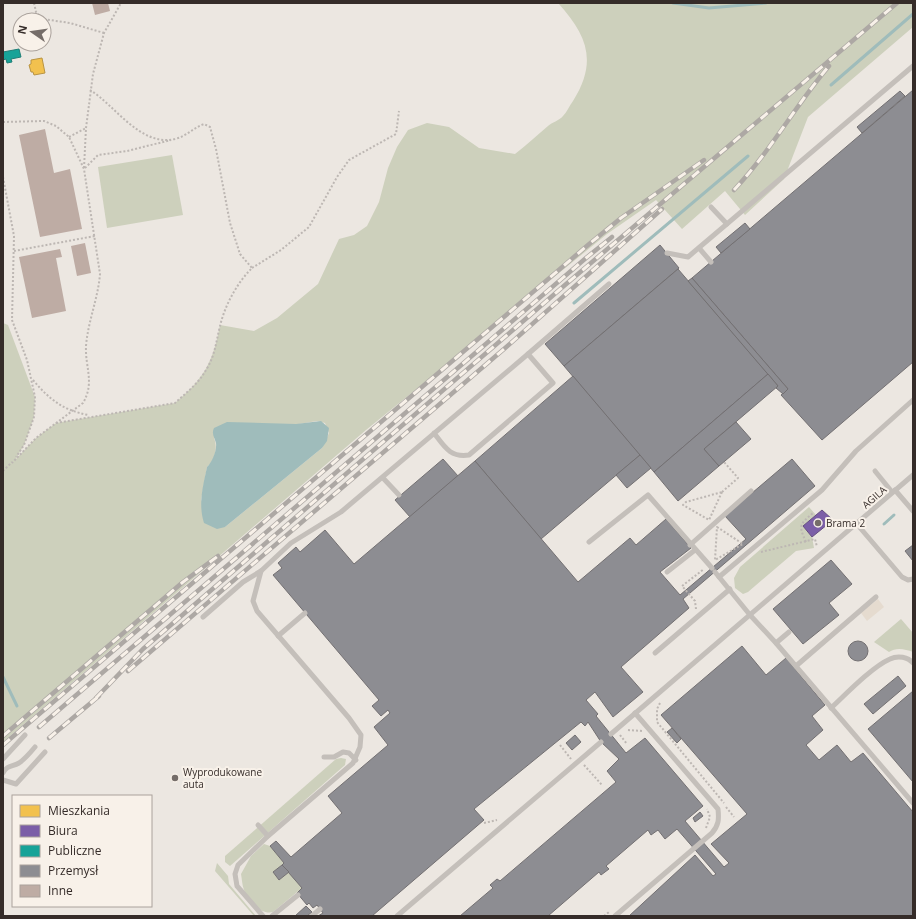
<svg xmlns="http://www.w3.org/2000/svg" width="916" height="919" viewBox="0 0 916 919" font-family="'Open Sans',sans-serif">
<rect width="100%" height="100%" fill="#ece7e1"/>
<g fill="#cdd0bc" fill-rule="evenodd">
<path d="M558,3h355v24l-105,90 -24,62 -39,36 -20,-24 -43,38 -26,-29 -49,34 -241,196 -363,312v-419l5,2 27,72 -1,20 -10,28 -9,15 21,-22 20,-15 119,-20c29,-24 38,-41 45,-78l34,6 23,-13 41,-34 21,-45 15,-4 13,-9 12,-24 9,-34 9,-21 11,-17 19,-7 22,4 30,21 36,6c12,-9 22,-19 33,-28 4,-4 11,-5 15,-10 4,-4 6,-10 10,-15 25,-40 14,-66 -15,-98zM317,421l8,2 4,10 -7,15 -97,79 -24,-27 6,-33c8,-7 11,-19 7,-29z"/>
<path d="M172,155l11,60 -76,13 -9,-61z"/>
<path d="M809,507l7,8 -13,11 9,11 2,11 -18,3 -48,41 -5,2 -8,-6 -1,-10 6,-11z"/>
<path d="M901,619l12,14v19c-8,-3 -17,-5 -24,0l-15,-10z"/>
<path d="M341,758l5,1 -1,6 -115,101 -5,-4v-6l111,-97z"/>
<path d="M264,844l6,2 14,17 -11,9 6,8 10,-8 13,16 -29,24c-12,3 -25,-11 -29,-22 -2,-5 -2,-11 -3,-16l10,-18z"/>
<path d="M217,863l11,13 1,8 27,32h-2l-39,-45z"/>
</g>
<path fill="#e5dbcf" d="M878,599l6,8 -17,14 -6,-8z"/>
<path fill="#9fbcbb" d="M321,421l8,7 -2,13 -5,7 -97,79 -8,2 -13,-6c-6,-19 -1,-37 3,-56 5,-5 10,-16 9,-24 -1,-5 -5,-9 -2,-15l13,-6 69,2z"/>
<path fill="#f2c14e" stroke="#b99443" d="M42,58l3,15 -11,2 -1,-3h-2l-2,-7 2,-1v-4z"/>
<path fill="#7b5ea7" stroke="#664f81" d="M822,510l11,10 -21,17 -9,-11z"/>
<path fill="#17a398" stroke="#207f77" d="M19,49l2,8 -10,2 1,3 -5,1 -1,-4 -3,1v-8z"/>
<g fill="#8d8d92" stroke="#737072">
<path d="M913,90v272l-91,78 -41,-45 7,-6 -96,-111z"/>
<path d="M900,91l5,5 -43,37 -5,-6z"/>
<path d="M745,223l5,6 -29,24 -5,-6z"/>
<path d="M660,245l19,23 -115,98 -19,-22z"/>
<path d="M678,269l90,105 -114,98 -90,-106z"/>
<path d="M692,278l96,111 -5,5 -7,-6 2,-2 -90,-105z"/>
<path d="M768,374l10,12 -74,63 15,17 -41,35 -24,-29z"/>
<path d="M573,376l67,79 -99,84 -66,-78z"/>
<path d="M736,422l15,17 -32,27 -15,-17z"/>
<path d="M640,455l11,13 -24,20 -11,-13z"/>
<path d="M443,459l15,17 -48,41 -15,-17z"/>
<path d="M792,459l23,27 -132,113 6,9 -68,59 22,25 -30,25 -18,-25 -9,8 12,14 -2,2 30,37 19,-15 58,68 -18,15 39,46 5,-4 -18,-19 36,-30 -86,-99 81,-69 24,29 20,-17 39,47 -13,11 11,14 -17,15 13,15 18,-15 14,17 12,-9 50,59v104h-284l66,-61 18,21 3,-2 -39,-45 -12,10 -7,-9 -7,5 -3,-5 -42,36 3,3 -8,6 -2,-3 -51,44h-88l33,-28 -3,-3 7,-6 3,2 116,-99 -9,-11 12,-12 -18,-17 -13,-20 -3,4 -4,-4 -107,87 10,11 -112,96h-54l5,-3 -6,-8 -4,3 -4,-5 -2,2 -10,-12 5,-5 -20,-23 2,-2 -14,-17 6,-5 15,16 51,-44 -14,-17 60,-51 -14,-18 16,-14 -2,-3 -7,6 -9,-10 7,-6 -106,-125 9,-7 -4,-5 18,-16 4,5 25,-22 29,34 121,-103 103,121 52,-44 6,7 30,-26 25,29 -31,24 20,23 66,-56 -21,-23z"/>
<path d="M913,545v16l-8,-10z"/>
<path d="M831,560l21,24 -23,19 10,12 -36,29 -30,-35z"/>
<circle cx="858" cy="651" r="10"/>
<path d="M898,676l8,10 -33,28 -9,-10z"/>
<path d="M913,691v91l-45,-53z"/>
<path d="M672,728l9,11 -4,4 -10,-11z"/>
<path d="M575,735l6,7 -9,8 -6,-7z"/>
<path d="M700,812l3,4 -8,6 -2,-4z"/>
<path d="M282,865l7,7 -10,8 -6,-8z"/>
<path d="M306,906l6,6 -5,4h-12z"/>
</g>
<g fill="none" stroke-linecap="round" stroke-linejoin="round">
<g stroke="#9fbcbb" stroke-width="3">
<path d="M673,3l36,5 57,-5"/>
<path d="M831,85l82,-71"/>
<path d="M574,303l174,-147"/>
<path d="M884,524l10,-9"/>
<path d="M3,677l14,29"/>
</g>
</g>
<g fill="#beaca4">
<path d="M92,3h16l2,8 -15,4z"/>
<path d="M45,129l9,44 16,-4 12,60 -42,8 -21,-102z"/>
<path d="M85,243l6,30 -14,3 -6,-30z"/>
<path d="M60,249l2,8 -6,1 10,53 -34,7 -13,-61z"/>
</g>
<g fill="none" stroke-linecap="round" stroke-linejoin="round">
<g stroke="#bdb7b3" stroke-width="2" stroke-dasharray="2 2" stroke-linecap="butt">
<path d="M34,3l2,9 7,7 27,4 34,10"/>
<path d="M3,122l41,-1 12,5 13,11 15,32 16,105c-2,25 -12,47 -14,72 -1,22 9,36 -3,57l-47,35 -24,25"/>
<path d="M69,137l17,-9"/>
<path d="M84,168l2,-40 7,-54 11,-41 17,-30"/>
<path d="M85,168l13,-13 29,-4 44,-11"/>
<path d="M3,177l11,59 -2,84 15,40 8,37 -1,20 -10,28 -8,12"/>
<path d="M14,251l81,-15"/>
<path d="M252,268l29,-18 28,-23 28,-50 12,-17 47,-26 3,-23"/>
<path d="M33,380c17,20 30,30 55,35"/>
<path d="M56,423l119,-20c11,-10 24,-20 31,-33 9,-14 10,-28 14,-44 5,-21 17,-43 32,-58l-12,-14 -10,-31 -14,-74 -6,-22 -6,-3c-11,4 -17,12 -29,15 -35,8 -60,-34 -85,-49"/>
<path d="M3,471l9,-9"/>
<path d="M722,492l-13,28 -26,-15 3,-3z"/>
<path d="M722,492l16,-14 -14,-16"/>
<path d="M717,527l26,17 -28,16z"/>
<path d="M806,542c-8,-17 -6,-18 7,-29"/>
<path d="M761,552l54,-13 2,8"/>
<path d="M696,609l-1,-8 -13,-15 22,-17"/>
<path d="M660,703l-3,6v13l67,81"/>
<path d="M628,730l14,1"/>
<path d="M620,735l7,9"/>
<path d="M560,745l11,14"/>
<path d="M584,765l18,20"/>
<path d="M726,807l8,10"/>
<path d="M484,823l13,-3"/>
<path d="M706,828l4,-11 -3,-8"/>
<path d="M604,916l5,-4"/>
</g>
<g stroke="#c4bfba" stroke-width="5">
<path d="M711,207l16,17"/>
<path d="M699,248l12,14"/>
<path d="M667,253l21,4 225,-191"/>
<path d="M528,354l81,-70"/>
<path d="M875,471l17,21"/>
<path d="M383,478l16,17"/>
<path d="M895,490l18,21"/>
<path d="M856,523l46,54 6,3 5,-1"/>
<path d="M589,542l59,-47 64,73"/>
<path d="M690,545l61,-54"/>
<path d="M667,572l28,-22"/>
<path d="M715,572l35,43 26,28 137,160"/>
<path d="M719,577l103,-87 34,-39 57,-51"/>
<path d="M203,617l40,-35 18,-11"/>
<path d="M278,636l27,-23"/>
<path d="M776,643l13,-11"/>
<path d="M655,653l75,-64"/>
<path d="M796,666l80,-69"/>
<path d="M831,708c16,-15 41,-41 59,-49 8,-4 18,-2 23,4"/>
<path d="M611,734l302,-259"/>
<path d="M324,757h10l9,-5 6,1 7,7"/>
<path d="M3,759l22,-24"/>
<path d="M3,773c4,-8 9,-6 16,-10 6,-4 11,-10 16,-16"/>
<path d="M3,780l13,4 29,-32"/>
<path d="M258,825l10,11"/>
<path d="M263,916l-26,-30 -2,-12 3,-9 30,-29 85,-73 7,-16 1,-12 -12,-17 -92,-107 -4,-10 8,-30 30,-28 50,-31 187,-158 25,29 -84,72c-19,3 -25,-9 -35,-22"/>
<path d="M272,916l26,-21"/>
<path d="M312,916l8,-7"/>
<path d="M397,916l204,-174"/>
<path d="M615,916l97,-83c7,-8 7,-14 6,-24l-83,-96"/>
</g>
<g stroke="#ada8a4" stroke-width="4.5">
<g id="rail">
<path d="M734,190c36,-38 61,-84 95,-124"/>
<path d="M128,671l376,-322 158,-140"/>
<path d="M96,698l47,-49 422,-364 332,-282"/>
<path d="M39,727l547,-469 26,-21"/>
<path d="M3,736l180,-154 35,-26"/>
<path d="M49,738l50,-42"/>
<path d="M3,745l585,-500 33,-27 83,-58"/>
</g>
</g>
<use href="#rail" stroke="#f8f1e9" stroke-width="3" stroke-dasharray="9" stroke-linecap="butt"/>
</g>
<g fill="#756d69" stroke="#f8f1e9" stroke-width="1.5">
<circle cx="818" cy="523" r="4"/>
<circle cx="175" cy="778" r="4"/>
</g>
<g text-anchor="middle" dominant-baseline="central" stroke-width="4" stroke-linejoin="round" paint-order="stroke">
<g font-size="10" fill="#352c29" stroke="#f8f1e9">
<text transform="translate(874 497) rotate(-41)">AGILA</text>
</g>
<g font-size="10" fill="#352c29" stroke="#f8f1e9" text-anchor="start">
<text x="826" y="523">Brama 2</text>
<text x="183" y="772">Wyprodukowane<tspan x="183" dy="12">auta</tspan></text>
</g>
</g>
<rect width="916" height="919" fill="none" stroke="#352c29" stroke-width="8"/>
<rect x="12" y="795" width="140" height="112" fill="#f8f1e9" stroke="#aaa29c"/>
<rect x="20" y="805" width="20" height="12" fill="#f2c14e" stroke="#aaa29c"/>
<text x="48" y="815" font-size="12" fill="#352c29">Mieszkania</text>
<rect x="20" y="825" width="20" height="12" fill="#7b5ea7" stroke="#aaa29c"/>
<text x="48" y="835" font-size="12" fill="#352c29">Biura</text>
<rect x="20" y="845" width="20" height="12" fill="#17a398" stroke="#aaa29c"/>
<text x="48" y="855" font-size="12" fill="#352c29">Publiczne</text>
<rect x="20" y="865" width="20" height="12" fill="#8d8d92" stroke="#aaa29c"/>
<text x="48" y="875" font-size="12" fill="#352c29">Przemysł</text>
<rect x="20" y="885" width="20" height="12" fill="#beaca4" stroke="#aaa29c"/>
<text x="48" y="895" font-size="12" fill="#352c29">Inne</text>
<g transform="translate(32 32) rotate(283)"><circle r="19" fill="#f8f1e9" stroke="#aaa29c"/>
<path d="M0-3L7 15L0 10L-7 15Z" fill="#756d69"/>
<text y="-6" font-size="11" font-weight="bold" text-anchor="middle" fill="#352c29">N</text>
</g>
</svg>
